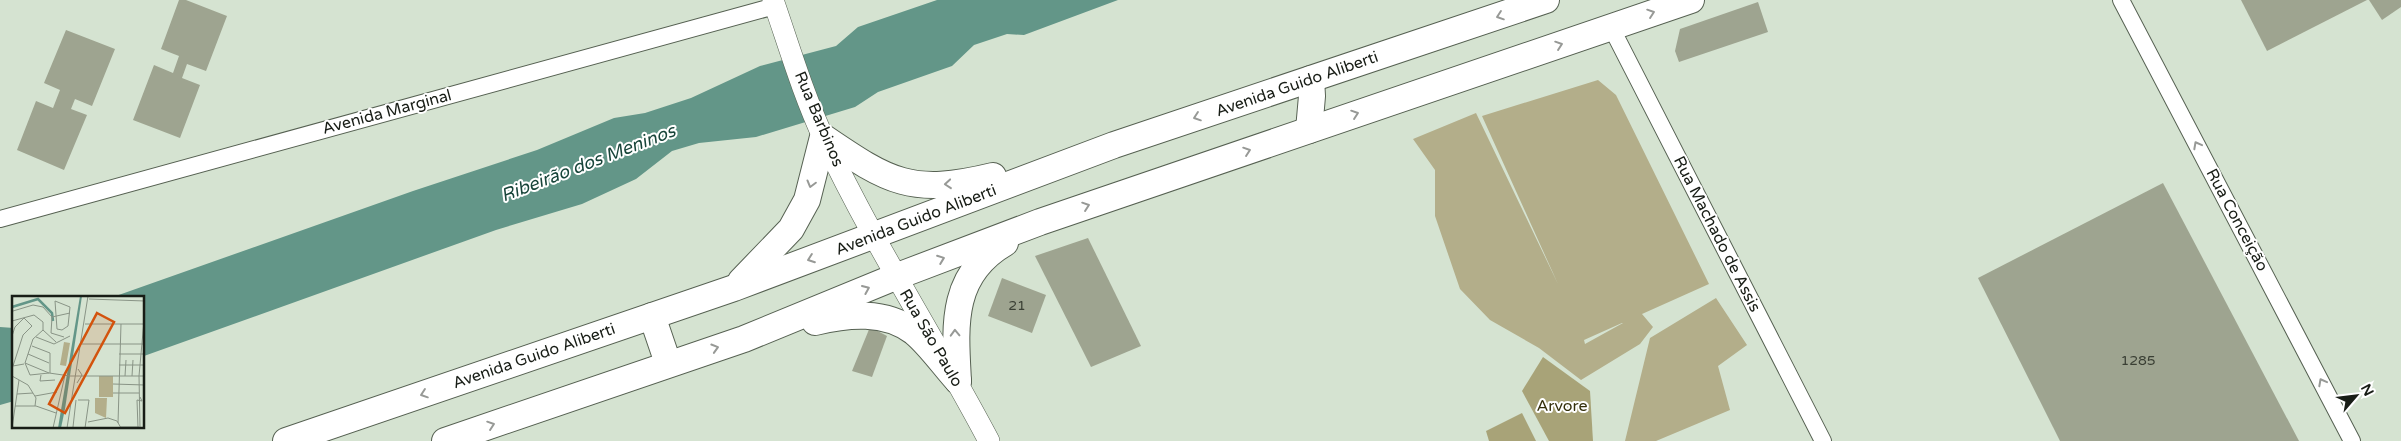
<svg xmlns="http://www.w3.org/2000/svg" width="2401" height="441" viewBox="0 0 2401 441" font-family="'Varela Round',sans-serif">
<rect width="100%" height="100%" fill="#d5e3d1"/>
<g fill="#b3ae8a" fill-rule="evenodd">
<path d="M1598,80l18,15 93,189 -67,30 11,13 -13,17 -59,36 -42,-32 -49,-28 -30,-31 -25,-73v-46l-22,-31 63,-26 82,171 -76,-168zM1622,323h1l-38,21 -1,-4z"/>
<path d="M1716,298l31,47 -29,21 12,44 -74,31h-31l25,-103z"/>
</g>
<g fill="#a8a378">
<path d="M1543,357l47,34 3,50h-44l-27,-50z"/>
<path d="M1522,413l14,28h-47l-3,-10z"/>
</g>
<g fill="#639688">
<path d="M937,0h181l-94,35 -17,-1 -33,11 -22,21 -74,26 -23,15 -99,30 -57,6 -27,8 -36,28 -54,25 -86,26 -352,126v-59h-31l300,-106 124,-41 77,-32 31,-5 46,-15 69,-32 76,-20 22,-19z"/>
<path d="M0,327l14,1v73l-14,4z"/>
</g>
<g fill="#9ea490">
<path d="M179,0h7l41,16 -21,55 -19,-7 -5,14 18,7 -20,53 -47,-18 21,-55 19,8 6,-17 -18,-7z"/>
<path d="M2241,0h126l-100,51z"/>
<path d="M2369,0h32v7l-19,13z"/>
<path d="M1758,2l10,30 -89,30 -4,-11 5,-22z"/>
<path d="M66,30l49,19 -23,57 -17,-7 -4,10 16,6 -23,55 -47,-20 19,-49 17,7 7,-18 -16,-7z"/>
<path d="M2163,183l136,258h-239l-82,-163z"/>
<path d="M1088,238l53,108 -50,21 -56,-111z"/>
<path d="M1002,278l44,17 -14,38 -44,-17z"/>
<path d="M870,327l17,9 -15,41 -20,-6z"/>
</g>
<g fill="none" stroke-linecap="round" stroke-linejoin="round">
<g stroke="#566152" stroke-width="18">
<g id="minor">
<path d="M2121,0l231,441"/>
<path d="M1611,27l212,414"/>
<path d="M0,219l775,-213"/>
</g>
</g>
<g stroke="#566152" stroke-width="22">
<path id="tertiary" d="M773,0c16,46 30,94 51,139 49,104 111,200 165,302"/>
</g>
<g stroke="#566152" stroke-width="28">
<g id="primary">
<path d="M1309,130l3,-34 -1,-17"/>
<path d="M741,281l50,-52 16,-29 16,-63c66,45 88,59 170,39"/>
<path d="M652,316l16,47"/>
<path d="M815,322c33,-8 70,-12 99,10 15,12 31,35 44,49"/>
<path d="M958,381c-3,-55 -8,-106 47,-138"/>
<path d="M286,441l448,-153 380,-143 432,-145"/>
<path d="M445,441l299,-102 151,-62 145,-55 651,-222"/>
</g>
</g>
<use href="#minor" stroke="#fff" stroke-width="16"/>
<use href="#tertiary" stroke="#fff" stroke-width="21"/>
<use href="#primary" stroke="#fff" stroke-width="26"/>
</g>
<defs><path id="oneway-chevron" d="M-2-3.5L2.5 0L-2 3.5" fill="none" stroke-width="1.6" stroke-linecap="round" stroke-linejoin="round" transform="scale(1.25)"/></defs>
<g stroke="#979996">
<use href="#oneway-chevron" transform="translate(1651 13) rotate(-19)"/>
<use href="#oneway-chevron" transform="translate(1500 16) rotate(161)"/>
<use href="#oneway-chevron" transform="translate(1559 45) rotate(-19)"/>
<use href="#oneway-chevron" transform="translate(1355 114) rotate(-19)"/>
<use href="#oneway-chevron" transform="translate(1197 117) rotate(161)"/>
<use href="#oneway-chevron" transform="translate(2197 145) rotate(-118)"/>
<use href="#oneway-chevron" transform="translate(1247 151) rotate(-19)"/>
<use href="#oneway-chevron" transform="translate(811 184) rotate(105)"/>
<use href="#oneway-chevron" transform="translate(948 184) rotate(175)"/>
<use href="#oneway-chevron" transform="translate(1086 206) rotate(-19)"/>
<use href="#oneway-chevron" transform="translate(811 259) rotate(160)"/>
<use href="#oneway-chevron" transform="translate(941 259) rotate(-21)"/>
<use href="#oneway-chevron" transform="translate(866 289) rotate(-23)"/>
<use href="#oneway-chevron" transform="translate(955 333) rotate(-92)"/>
<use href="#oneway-chevron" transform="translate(715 348) rotate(-17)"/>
<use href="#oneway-chevron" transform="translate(2322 382) rotate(-118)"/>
<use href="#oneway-chevron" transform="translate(424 394) rotate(161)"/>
<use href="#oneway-chevron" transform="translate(491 425) rotate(-19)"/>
</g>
<g text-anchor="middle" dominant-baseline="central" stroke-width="4" stroke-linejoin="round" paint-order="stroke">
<g font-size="14" fill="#3a3f34">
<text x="1017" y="305">21</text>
<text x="2138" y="360">1285</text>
</g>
<g font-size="16" fill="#181d16" stroke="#fff">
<text transform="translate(1297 84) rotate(-19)">Avenida Guido Aliberti</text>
<text transform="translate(387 112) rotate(-15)">Avenida Marginal</text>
<text transform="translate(819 119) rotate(67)">Rua Barbinos</text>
<text transform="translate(916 220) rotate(-21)">Avenida Guido Aliberti</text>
<text transform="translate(2237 220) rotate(62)">Rua Conceição</text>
<text transform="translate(1717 234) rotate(63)">Rua Machado de Assis</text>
<text transform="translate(931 338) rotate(60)">Rua São Paulo</text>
<text transform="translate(534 356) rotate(-19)">Avenida Guido Aliberti</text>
</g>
<g font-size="16" fill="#342f0b" stroke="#fff">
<text x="1562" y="406">Arvore</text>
</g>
<g font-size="18" font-style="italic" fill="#18453a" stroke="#fff">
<text transform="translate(588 163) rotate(-21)">Ribeirão dos Meninos</text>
</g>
</g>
<g transform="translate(12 296)">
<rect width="132" height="132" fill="#d5e3d1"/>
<path d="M52,46l6,1 -4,23 -6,-1zM87,80h14v21h-14zM83,102h12l-1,20 -11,-5z" fill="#b3ae8a"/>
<path d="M68,0h2l-17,113 -4,19h-3z" fill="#639688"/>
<path fill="none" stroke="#639688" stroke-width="2.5" d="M0,11l26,-8 14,14 1,8"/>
<path fill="none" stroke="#899486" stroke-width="1" d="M77,3l56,2M43,5l15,6 -2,19 -6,4 -5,-1zM1,15l20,-6 10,2 9,10 -1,16 13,4M40,21l18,-4M12,22l8,8 -9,9 -10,31 11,-2M0,25l22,-6 9,7v8l-10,9 -8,24 5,12M73,28h58M31,34l13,12M0,40l3,-9 9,-9M24,41l18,7 16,-8M70,48h63M20,50l18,7v20M16,58l21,9M107,58h26M13,67l24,10 21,3h75M107,69h26M18,79l19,-2M29,79l-1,6 15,-1M0,80l16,9M113,80l1,-16M120,80l1,-16M65,87l5,-8 -4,-6M101,88l32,1M16,89l8,13 -1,8M101,97h26M5,98l16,-1M23,100l22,-4M66,104h11l-4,28M3,110h21l20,7M76,126l20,-4 9,3 4,7M106,127l3,-99M61,131l3,-27M108,131h19M0,132l7,-48M41,132l12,-53M55,132l21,-132M126,132l-1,-28 5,1 -2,-4M128,132l-1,-52 6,-66"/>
<path fill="#d3530d" fill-opacity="0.15" stroke="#d3530d" stroke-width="2.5" d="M85,17l17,9 -49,91 -16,-9z"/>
<rect width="132" height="132" fill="none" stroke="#181d16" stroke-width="2.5"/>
</g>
<g transform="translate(2356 396) rotate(62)" stroke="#ffffff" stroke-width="4" paint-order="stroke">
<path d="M0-4L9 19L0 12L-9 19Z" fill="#181d16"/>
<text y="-8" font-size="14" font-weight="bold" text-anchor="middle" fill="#181d16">N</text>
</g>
</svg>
